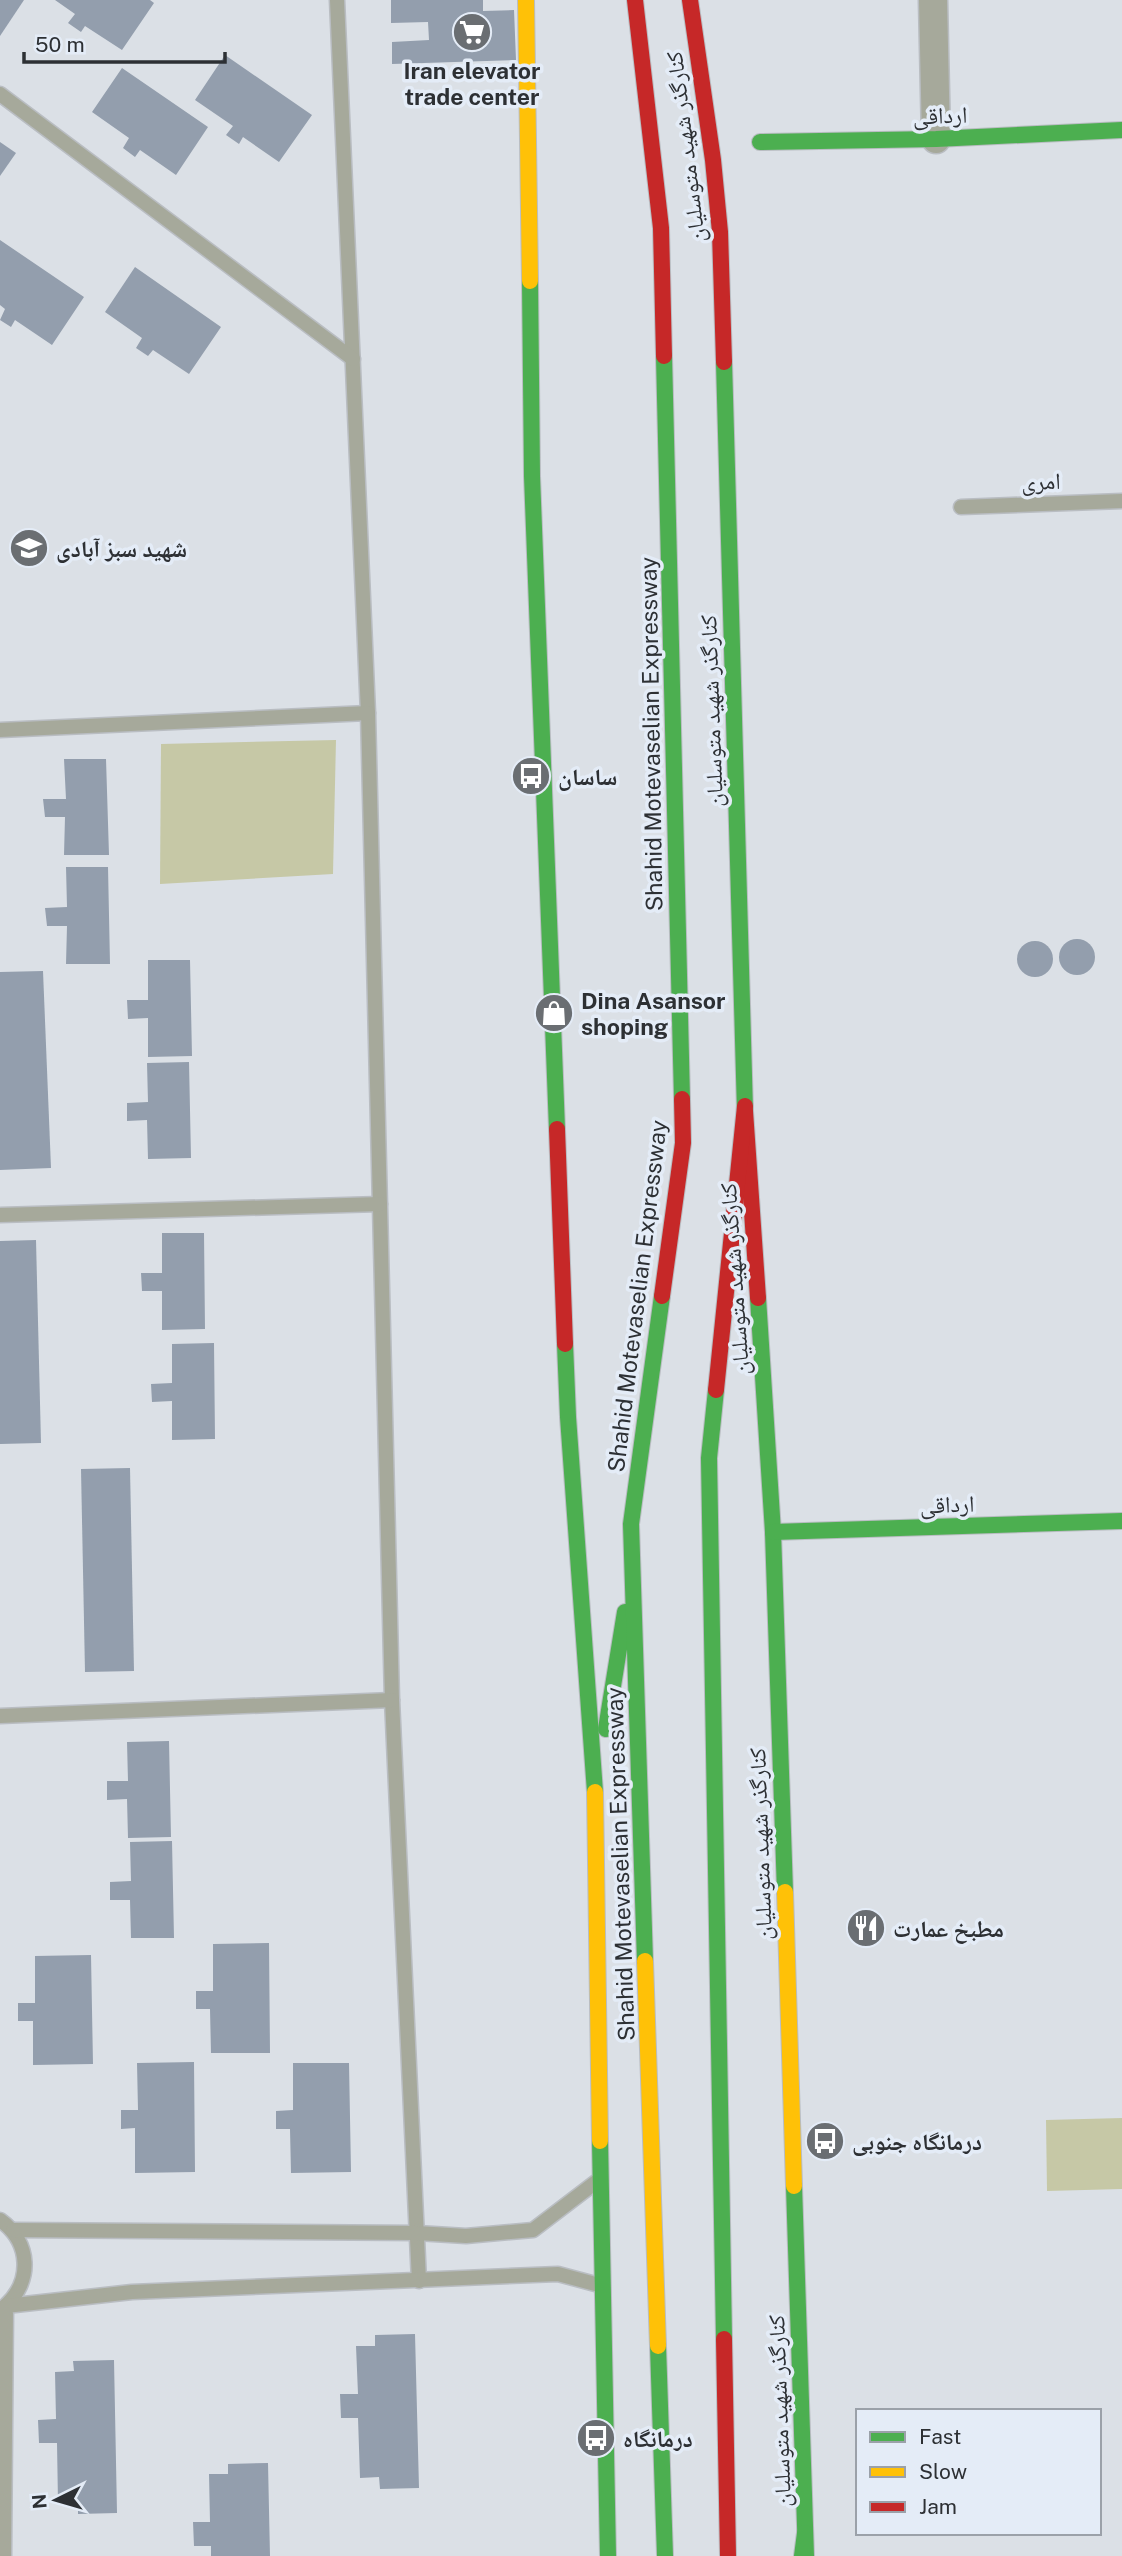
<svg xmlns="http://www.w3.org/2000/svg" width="1122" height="2556" viewBox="0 0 1122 2556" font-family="'Public Sans','Noto Naskh Arabic',sans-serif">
<rect width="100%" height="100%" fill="#dbe0e6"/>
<g fill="#c6c8a6">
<path d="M336,740l-3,134 -173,10 1,-140z"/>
<path d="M1122,2118v71l-75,2 -1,-71z"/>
</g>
<g fill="#939ead">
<path d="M0,0h24l-24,36z"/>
<path d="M55,0h95l4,3 -32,47 -37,-24 -4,6 -13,-9 7,-9z"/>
<path d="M391,0h92v11l31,-1 2,50 -124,4v-22l37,-2 -1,-18 -37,1z"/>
<path d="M225,55l87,60 -33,47 -36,-25 -4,7 -13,-9 7,-9 -38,-26z"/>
<path d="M122,68l86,59 -32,48 -36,-25 -5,7 -12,-9 6,-10 -37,-26z"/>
<path d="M0,142l16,11 -16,23z"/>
<path d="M0,240l84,57 -32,48 -37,-25 -4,7 -11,-7 5,-11 -5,-4z"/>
<path d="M135,267l86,60 -32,47 -36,-24 -5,6 -12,-8 6,-10 -37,-26z"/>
<path d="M64,759h42l3,96h-45l1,-38h-20l-2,-18h23z"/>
<path d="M66,867h42l2,97h-44l1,-38h-20l-2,-18 22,-1z"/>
<circle cx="1077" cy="957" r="18"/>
<circle cx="1035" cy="959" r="18"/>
<path d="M148,960h42l2,96 -44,1v-39l-20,1 -1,-19h21z"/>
<path d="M43,971l8,197 -51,2v-198z"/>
<path d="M189,1062l2,96 -43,1 -1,-39 -20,1v-18l21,-1 -1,-39z"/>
<path d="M162,1233h42l1,96 -43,1v-39h-20l-1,-18h21z"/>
<path d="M36,1240l5,203 -41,1v-203z"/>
<path d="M214,1343l1,96 -43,1v-39l-20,1 -1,-18 21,-1v-39z"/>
<path d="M130,1468l4,203 -49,1 -4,-203z"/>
<path d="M169,1741l2,96 -43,1 -1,-39 -20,1v-19h21l-1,-39z"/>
<path d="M172,1841l2,97h-43l-1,-38h-20v-18l21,-1 -1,-39z"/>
<path d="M269,1943l1,110h-59l-1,-44h-14v-18h17v-47z"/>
<path d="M91,1955l2,109 -60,1v-44h-15v-18h17v-47z"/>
<path d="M194,2062l1,110 -60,1v-45l-14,1v-19h17l-1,-47z"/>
<path d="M293,2063h56l2,109 -60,1 -1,-44h-14v-18l17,-1z"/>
<path d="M415,2334l4,154 -39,1 -1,-12 -19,1 -2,-60h-17l-1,-24h18l-2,-48h19v-11z"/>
<path d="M114,2360l3,153 -39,1v-11h-20l-1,-60h-18l-1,-23 18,-1 -1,-47 19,-1 -1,-10z"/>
<path d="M268,2463l2,93h-59v-10h-17l-1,-24h17l-1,-48h19v-10z"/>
</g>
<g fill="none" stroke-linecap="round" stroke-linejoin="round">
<g stroke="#b9bdc2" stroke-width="17">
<g id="lane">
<path d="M337,0l31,713 24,987 27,581"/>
<path d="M0,94l353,265"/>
<path d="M961,507l161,-6"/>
<path d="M0,730l368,-17"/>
<path d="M0,1215l380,-11"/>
<path d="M0,1716l392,-16"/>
<path d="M0,2220c31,22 33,62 4,87"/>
<path d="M13,2230l404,3 49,3 67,-6 63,-48"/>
<path d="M4,2556l2,-250 126,-14 426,-18 41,11"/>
</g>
</g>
<g stroke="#b9bdc2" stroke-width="31">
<path id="street" d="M933,0l3,139"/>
</g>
<g stroke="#b9bdc2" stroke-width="18">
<g id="fast">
<path d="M760,142l176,-3 186,-9"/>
<path d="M530,281l2,195 25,653"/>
<path d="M664,356l18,743"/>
<path d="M724,362l21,749"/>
<path d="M758,1298l15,234 12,360"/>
<path d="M565,1344l3,73 27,375"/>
<path d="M716,1390l-7,68 15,881"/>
<path d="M773,1532l349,-11"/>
<path d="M606,1729l19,-117"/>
<path d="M645,1961l-14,-437 31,-228"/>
<path d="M600,2141l8,415"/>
<path d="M794,2186l12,370"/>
<path d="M658,2346l7,210"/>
<path d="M802,2556l3,-23"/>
</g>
</g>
<g stroke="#b9bdc2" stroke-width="18">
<g id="slow">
<path d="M526,0l4,281"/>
<path d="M595,1792l5,349"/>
<path d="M785,1892l9,294"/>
<path d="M645,1961l13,385"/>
</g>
</g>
<g stroke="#b9bdc2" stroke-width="18">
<g id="jam">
<path d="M635,0l26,228 3,128"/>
<path d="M690,0l23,160 7,72 4,130"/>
<path d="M745,1111l13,187"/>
<path d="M557,1129l8,215"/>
<path d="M662,1296l21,-153 -1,-44"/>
<path d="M716,1390l29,-284"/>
<path d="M724,2339l4,217"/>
</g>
</g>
<use href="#lane" stroke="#a6a99b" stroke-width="14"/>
<use href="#street" stroke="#a6a99b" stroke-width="28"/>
<use href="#fast" stroke="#4caf50" stroke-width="16"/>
<use href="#slow" stroke="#ffc107" stroke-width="16"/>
<use href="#jam" stroke="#c62828" stroke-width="16"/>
</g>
<defs>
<g id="supermarket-disc" transform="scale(2.0125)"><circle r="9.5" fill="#6a6e72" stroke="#e4ecf7"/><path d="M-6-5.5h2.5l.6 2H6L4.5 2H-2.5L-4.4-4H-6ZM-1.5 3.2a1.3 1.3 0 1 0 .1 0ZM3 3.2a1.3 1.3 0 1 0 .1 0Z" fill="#fff"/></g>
<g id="school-disc" transform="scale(2.0125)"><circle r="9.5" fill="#6a6e72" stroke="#e4ecf7"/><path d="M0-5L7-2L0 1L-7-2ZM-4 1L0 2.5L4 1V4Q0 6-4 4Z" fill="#fff"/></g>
<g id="bus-disc" transform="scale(2.0125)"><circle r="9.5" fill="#6a6e72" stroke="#e4ecf7"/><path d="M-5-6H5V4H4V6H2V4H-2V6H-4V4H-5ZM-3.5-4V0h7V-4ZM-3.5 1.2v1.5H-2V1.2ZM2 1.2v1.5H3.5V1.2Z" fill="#fff"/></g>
<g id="shop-disc" transform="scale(2.0125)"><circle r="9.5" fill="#6a6e72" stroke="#e4ecf7"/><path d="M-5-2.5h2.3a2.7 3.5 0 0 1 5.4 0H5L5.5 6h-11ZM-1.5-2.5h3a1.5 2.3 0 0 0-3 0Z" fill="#fff"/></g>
<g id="restaurant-disc" transform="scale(2.0125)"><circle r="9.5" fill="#6a6e72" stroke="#e4ecf7"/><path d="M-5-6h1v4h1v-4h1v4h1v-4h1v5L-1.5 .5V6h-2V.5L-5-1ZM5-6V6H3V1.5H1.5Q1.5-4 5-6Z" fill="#fff"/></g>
</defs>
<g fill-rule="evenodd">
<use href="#supermarket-disc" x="472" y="32"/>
<use href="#school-disc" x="29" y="548"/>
<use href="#bus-disc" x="531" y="776"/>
<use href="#shop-disc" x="554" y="1013"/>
<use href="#restaurant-disc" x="866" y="1928"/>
<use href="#bus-disc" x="825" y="2141"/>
<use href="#bus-disc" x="596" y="2438"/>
</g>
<g text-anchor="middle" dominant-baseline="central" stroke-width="7" stroke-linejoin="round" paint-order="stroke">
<g font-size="23" font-weight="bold" fill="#2d3034" stroke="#e4ecf7" text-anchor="start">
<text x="472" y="70" text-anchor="middle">Iran elevator<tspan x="472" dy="26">trade center</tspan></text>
<text x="56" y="548">شهید سبز آبادی</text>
<text x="558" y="776">ساسان</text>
<text x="581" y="1000">Dina Asansor<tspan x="581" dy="26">shoping</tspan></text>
<text x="893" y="1928">مطبخ عمارت</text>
<text x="852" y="2141">درمانگاه جنوبی</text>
<text x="623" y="2438">درمانگاه</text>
</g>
<g font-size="23" fill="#2d3034" stroke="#e4ecf7">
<text transform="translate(940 115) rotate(-2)">ارداقی</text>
<text transform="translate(685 147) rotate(-97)">کنارگذر شهید متوسلیان</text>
<text transform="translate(1041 481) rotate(-2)">امری</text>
<text transform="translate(711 711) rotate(-92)">کنارگذر شهید متوسلیان</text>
<text transform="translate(651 734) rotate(-91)">Shahid Motevaselian Expressway</text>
<text transform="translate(734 1279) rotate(-94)">کنارگذر شهید متوسلیان</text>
<text transform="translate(637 1296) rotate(-83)">Shahid Motevaselian Expressway</text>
<text transform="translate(947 1504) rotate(-2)">ارداقی</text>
<text transform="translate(760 1844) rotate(-92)">کنارگذر شهید متوسلیان</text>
<text transform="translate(620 1864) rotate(-92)">Shahid Motevaselian Expressway</text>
<text transform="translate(779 2411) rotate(-92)">کنارگذر شهید متوسلیان</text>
</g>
</g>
<rect x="856" y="2409" width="245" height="126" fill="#e4ecf7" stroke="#9ba1a9" stroke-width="2"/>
<rect x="870" y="2432" width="35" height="10" fill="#4caf50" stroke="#9ba1a9" stroke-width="2"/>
<text x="919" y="2444" font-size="21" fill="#2d3034">Fast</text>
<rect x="870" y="2467" width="35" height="10" fill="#ffc107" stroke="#9ba1a9" stroke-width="2"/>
<text x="919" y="2479" font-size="21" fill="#2d3034">Slow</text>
<rect x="870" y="2502" width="35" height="10" fill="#c62828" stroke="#9ba1a9" stroke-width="2"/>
<text x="919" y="2514" font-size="21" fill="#2d3034">Jam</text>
<g transform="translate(56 2500) rotate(265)" stroke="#e4ecf7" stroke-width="5" paint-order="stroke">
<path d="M0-5L12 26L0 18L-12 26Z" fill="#2d3034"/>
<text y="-10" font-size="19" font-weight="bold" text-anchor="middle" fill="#2d3034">N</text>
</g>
<path d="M24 52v10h201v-10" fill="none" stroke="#2d3034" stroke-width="3.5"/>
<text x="35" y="52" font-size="21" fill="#2d3034" stroke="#e4ecf7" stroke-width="5" paint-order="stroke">50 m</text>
</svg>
